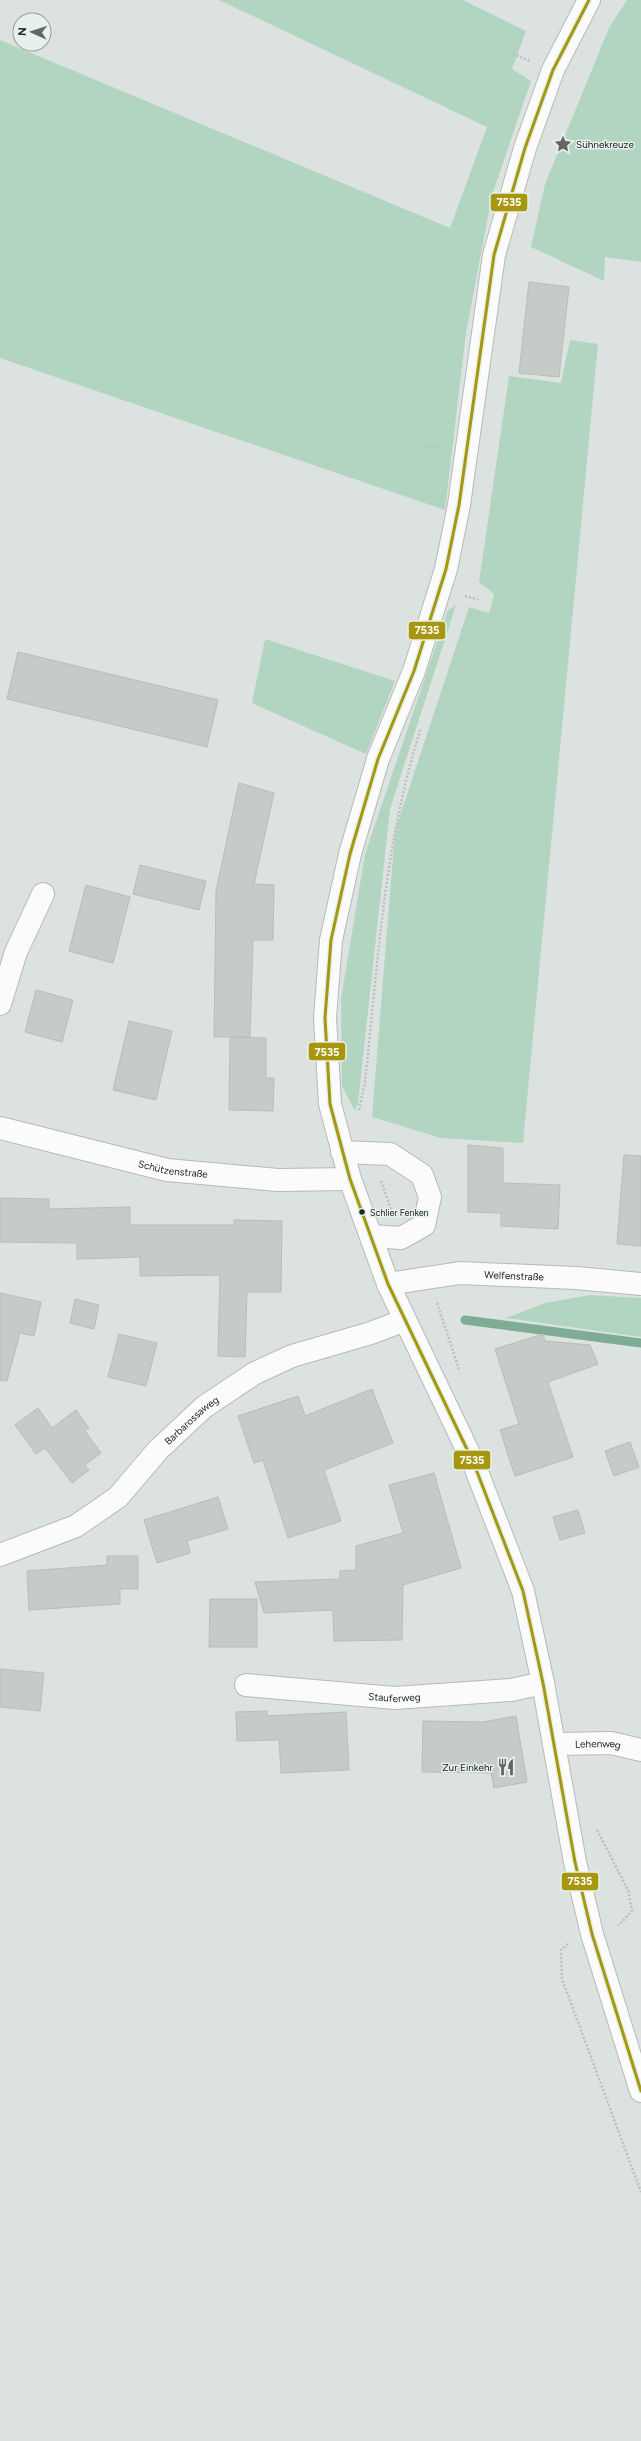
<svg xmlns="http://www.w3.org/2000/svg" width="641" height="2441" viewBox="0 0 641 2441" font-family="Figtree,sans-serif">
<rect width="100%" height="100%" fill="#dce2df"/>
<g fill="#b2d5c2">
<path d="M219,0h244l63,31 -14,38 19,12 -39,114 -26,138 -21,177 -445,-152v-318l450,188 37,-101z"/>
<path d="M627,0h14v262l-36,-5 -1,24 -73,-34 14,-63 64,-156z"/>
<path d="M570,340l28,4 -75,799 -82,-5 -69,-21 23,-286 74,-224 20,6 5,-19 -15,-12 30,-206 52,7z"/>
<path d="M456,605l-66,204 -32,294 -3,8 -13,-25 -1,-87 24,-145 83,-244z"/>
<path d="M265,639l130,42 -29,73 -114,-51z"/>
<path d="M590,1295l51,3v39l-135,-19 39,-15z"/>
</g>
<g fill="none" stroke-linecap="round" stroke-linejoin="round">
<path stroke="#7eac95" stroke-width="9" d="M465,1320l176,23"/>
</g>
<g fill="#c6cbc8" stroke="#b8bdba">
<path d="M529,282l40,5 -10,90 -40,-4z"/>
<path d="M18,652l200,48 -11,47 -200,-48z"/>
<path d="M239,783l35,10 -20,91 20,1 -1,55h-20l-3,97h-36l2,-146z"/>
<path d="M140,865l66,16 -7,29 -66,-16z"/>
<path d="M86,885l44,12 -17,66 -44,-12z"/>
<path d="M36,990l37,10 -11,42 -37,-10z"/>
<path d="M129,1021l43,10 -16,69 -43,-10z"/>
<path d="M230,1037l36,1v40h8l-1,33 -44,-1z"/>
<path d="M468,1145l35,3v35l57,2 -2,44 -57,-3v-13l-33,-1z"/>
<path d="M624,1155l17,1v90l-24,-2z"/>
<path d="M0,1198l49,1v10l81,-2v18h104v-5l48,1 -1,71h-34l-2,65 -27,-1 2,-81 -80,1v-19l-63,2v-16l-77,-1z"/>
<path d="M0,1293l41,9 -7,34 -14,-3 -13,48 -7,-1z"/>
<path d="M75,1299l24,6 -5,24 -24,-6z"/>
<path d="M119,1334l38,9 -11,43 -38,-9z"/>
<path d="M543,1334l2,7 45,4 8,19 -50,18 25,75 -58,19 -15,-46 19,-6 -24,-75z"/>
<path d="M372,1389l21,54 -69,27 17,51 -53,17 -25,-78 -9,3 -16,-47 60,-20 7,20z"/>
<path d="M38,1408l14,20 24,-18 13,18 -4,3 16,22 -16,12 4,5 -17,13 -27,-35 -9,6 -21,-29z"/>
<path d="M630,1442l9,25 -25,9 -9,-25z"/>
<path d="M434,1473l27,95 -58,17 -1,55 -68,1 -1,-31 -69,3 -9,-31 85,-3v-8l16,-1v-24l47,-13 -14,-48z"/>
<path d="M218,1497l10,32 -41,12 3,12 -33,10 -13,-43z"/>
<path d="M578,1510l7,23 -25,7 -7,-23z"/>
<path d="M107,1556h31v33h-18v15l-91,6 -2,-39 80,-6z"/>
<path d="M210,1599h47v48h-48z"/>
<path d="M0,1669l44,4 -4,38 -40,-4z"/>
<path d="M267,1711v5l79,-4 3,58 -68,3 -2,-33 -42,1 -1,-29z"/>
<path d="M516,1716l11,66 -33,6 -3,-15 -69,-1 1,-51 60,1z"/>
</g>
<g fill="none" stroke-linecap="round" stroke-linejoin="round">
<g stroke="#b6bab8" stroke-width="24">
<g id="minor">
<path d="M0,1004l16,-52 27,-58"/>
<path id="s1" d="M0,1128l167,42 111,10 72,-1"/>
<path d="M342,1152l48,2 32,21 8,22 -6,28 -23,13 -30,-2"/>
<path id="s2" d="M388,1284l72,-11 116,5 65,6"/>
<path id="s3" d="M0,1555l76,-29 42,-29 40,-47 46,-43 51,-34 37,-17 79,-23 34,-13"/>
<path id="s4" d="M246,1685l149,13 116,-8 32,-7"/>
<path id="s5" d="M555,1744l56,-1 30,7"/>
</g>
</g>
<g stroke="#b6bab8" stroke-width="24">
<path id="major" d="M589,0l-36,70 -28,78 -31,107 -35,250 -13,64 -32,102 -36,88 -28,95 -19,86 -6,78 5,86 20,75 38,105 86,180 49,127 20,92 32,179 17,72 49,157"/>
</g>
<g stroke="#bdbfbe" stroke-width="2.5" stroke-dasharray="2 2" stroke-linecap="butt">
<path d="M513,54l17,7"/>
<path d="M423,445l18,3"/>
<path d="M465,596l15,4"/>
<path d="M359,1110l6,-28c13,-118 19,-240 56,-354"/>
<path d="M381,1181l11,31"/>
<path d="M437,1303l22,66"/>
<path d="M597,1830l31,60 4,21 -14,15"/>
<path d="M568,1944l-7,6 1,29 79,213"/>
</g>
<use href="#minor" stroke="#fafbfa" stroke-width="22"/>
<use href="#major" stroke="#fafbfa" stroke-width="22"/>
<g stroke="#e7f1eb" stroke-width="6">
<path id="bus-1" d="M589,0l-36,70 -28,78 -31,107 -35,250 -13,64 -32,102 -36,88 -28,95 -19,86 -6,78 5,86 20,75 38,105 86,180 49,127 20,92 32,179 17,72 49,157"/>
</g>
<use href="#bus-1" stroke="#a6970e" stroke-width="3"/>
</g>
<defs>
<g id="sight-bare" transform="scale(1.38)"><path d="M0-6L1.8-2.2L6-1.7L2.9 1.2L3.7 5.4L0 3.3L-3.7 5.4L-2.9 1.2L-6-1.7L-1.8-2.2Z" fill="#626664" stroke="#e7f1eb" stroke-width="2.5" paint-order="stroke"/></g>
<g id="restaurant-bare" transform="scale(1.38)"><path d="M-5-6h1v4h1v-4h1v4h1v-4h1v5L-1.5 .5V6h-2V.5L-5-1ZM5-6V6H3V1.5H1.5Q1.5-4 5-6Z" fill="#626664" stroke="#e7f1eb" stroke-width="2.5" paint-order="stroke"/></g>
</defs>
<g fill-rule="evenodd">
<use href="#sight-bare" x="563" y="144"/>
<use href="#restaurant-bare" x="506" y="1767"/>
</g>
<circle fill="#202422" stroke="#e7f1eb" stroke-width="1.5" cx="362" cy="1212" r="3.5"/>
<g text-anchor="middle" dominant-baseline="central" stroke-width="3" stroke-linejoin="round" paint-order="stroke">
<g font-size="9" fill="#202422" stroke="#e7f1eb" text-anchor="start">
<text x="370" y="1212">Schlier Fenken</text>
</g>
<g font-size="10" fill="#202422" stroke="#e7f1eb" text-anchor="start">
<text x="576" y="144">Sühnekreuze</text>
<text x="493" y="1767" text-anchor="end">Zur Einkehr</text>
</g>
<g font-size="10" fill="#202422" stroke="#e7f1eb">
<text stroke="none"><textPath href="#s1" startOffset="178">Schützenstraße</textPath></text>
<text stroke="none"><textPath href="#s2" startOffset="127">Welfenstraße</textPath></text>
<text stroke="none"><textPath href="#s3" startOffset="239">Barbarossaweg</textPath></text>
<text stroke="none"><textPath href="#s4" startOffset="149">Stauferweg</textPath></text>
<text stroke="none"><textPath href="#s5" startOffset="43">Lehenweg</textPath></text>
</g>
</g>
<g stroke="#e7f1eb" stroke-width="1.5">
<rect x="490" y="193" width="38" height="19" rx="4" fill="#a6970e"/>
<rect x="408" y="621" width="38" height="19" rx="4" fill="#a6970e"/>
<rect x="308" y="1042" width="38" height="19" rx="4" fill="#a6970e"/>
<rect x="453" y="1450" width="38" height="20" rx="4" fill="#a6970e"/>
<rect x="561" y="1872" width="38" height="19" rx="4" fill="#a6970e"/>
</g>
<g font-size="11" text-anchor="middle" font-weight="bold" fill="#fff">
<text x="509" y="206">7535</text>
<text x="427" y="634">7535</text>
<text x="327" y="1056">7535</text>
<text x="472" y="1464">7535</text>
<text x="580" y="1885">7535</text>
</g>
<g transform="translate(32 32) rotate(273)"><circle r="19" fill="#e7f1eb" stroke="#979f9b"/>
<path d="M0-3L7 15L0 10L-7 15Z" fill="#626664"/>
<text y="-6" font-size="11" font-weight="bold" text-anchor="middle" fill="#202422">N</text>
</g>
</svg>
